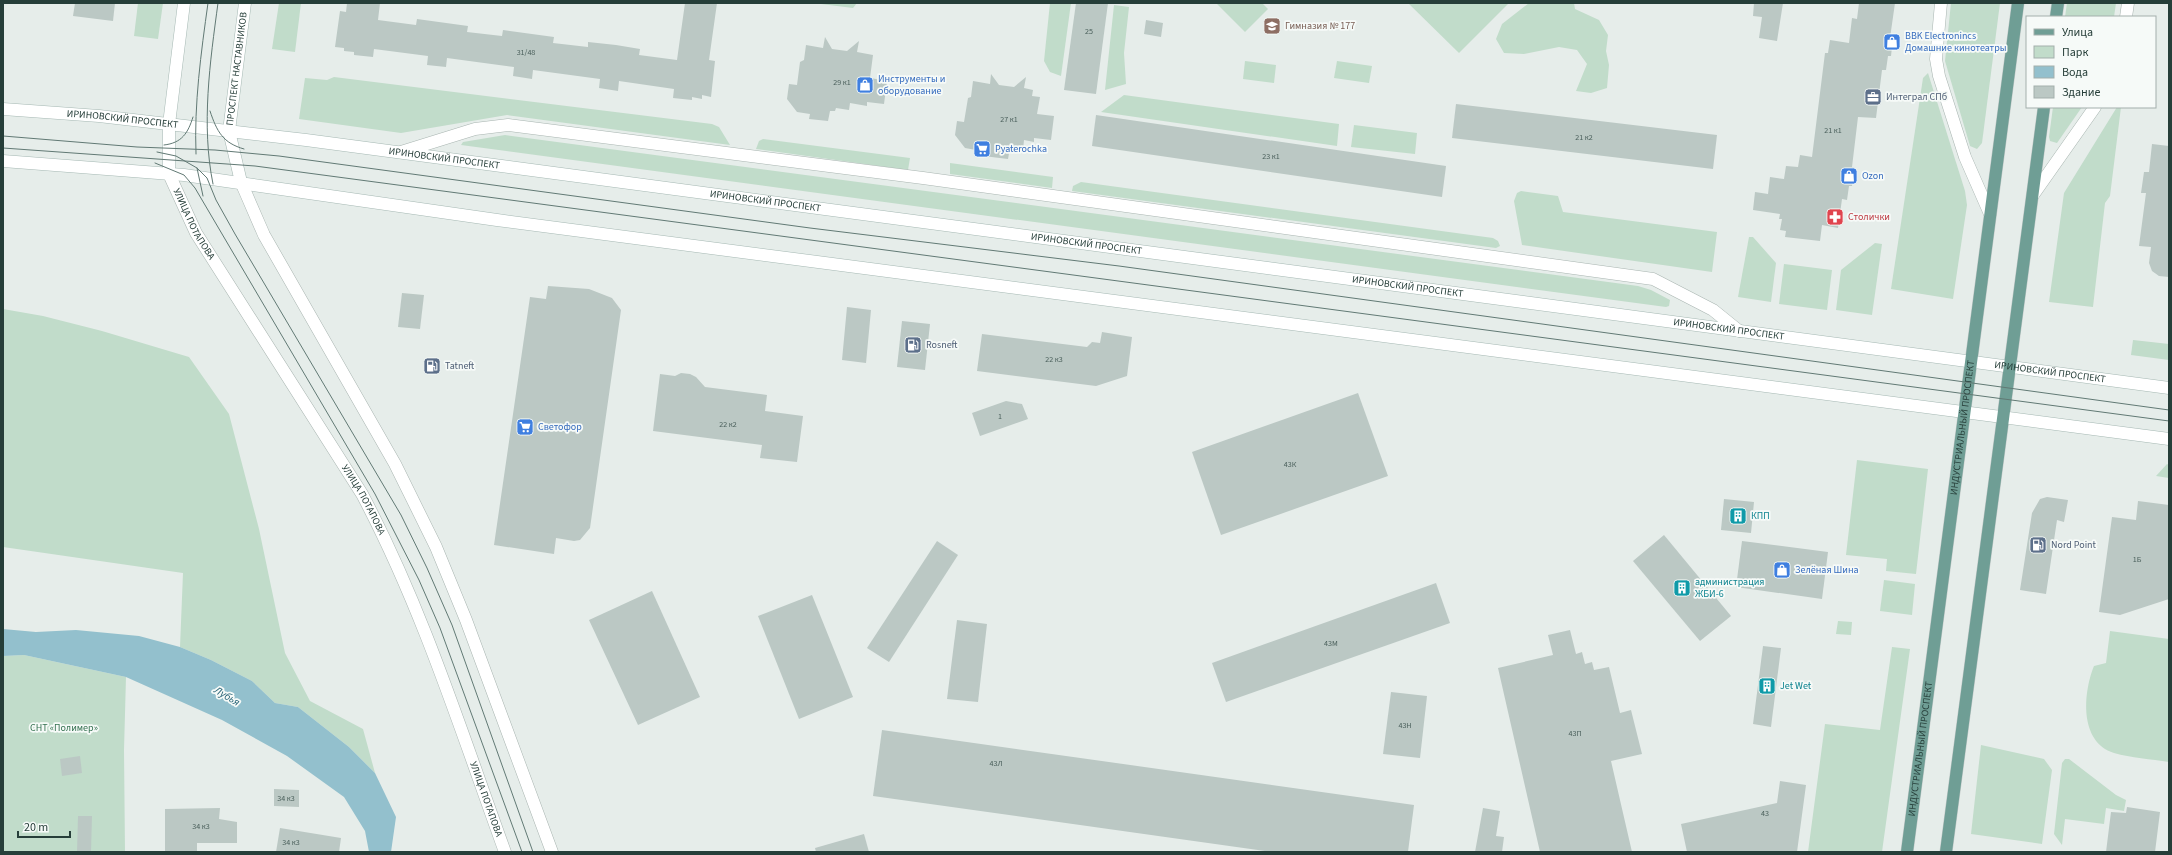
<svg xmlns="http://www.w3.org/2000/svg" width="2172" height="855" viewBox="0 0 2172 855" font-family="'Source Sans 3',sans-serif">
<rect width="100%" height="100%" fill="#e6edea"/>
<g fill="#c1dcca">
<path d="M138,3h25l-5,36 -24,-3z"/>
<path d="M279,3h22l-6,49 -23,-3z"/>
<path d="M813,3h44l-4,5z"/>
<path d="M1050,3h21l-10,73 -11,-4 -6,-11z"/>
<path d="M1216,3h46l6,6 -23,23z"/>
<path d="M1408,3h101l-50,50z"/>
<path d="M1529,3h45l1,6 24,11 9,15 -2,16 3,14 -2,23 -16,5 -15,-2 11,-27 -10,-14 -18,-3 -35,7 -20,-1 -8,-14 6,-15z"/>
<path d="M1951,3h49l-18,140 -5,6 -7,-3 -25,-85z"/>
<path d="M2067,3h49l-2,14h-49z"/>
<path d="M1114,5l15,2 -5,46 2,31 -21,6z"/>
<path d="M1245,61l31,4 -2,18 -31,-4z"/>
<path d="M1337,61l35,5 -3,17 -35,-5z"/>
<path d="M1928,73l37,118 2,14 -14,94 -62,-10 32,-211z"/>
<path d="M334,77l378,47 7,3 11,18 -223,-30 -106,18 -102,-14 6,-41 22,2z"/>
<path d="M1124,95l215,29 -2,22 -236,-34z"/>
<path d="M2053,107h29l-25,36 -7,-2 -1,-4z"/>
<path d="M2117,107h4l-11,89 -5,7 -12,104 -44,-5 15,-109z"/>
<path d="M1354,125l63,8 -2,21 -64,-7z"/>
<path d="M505,135l1133,151 13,4 19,10 -1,6 -3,1 -1205,-162 2,-3z"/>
<path d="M763,139l147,19 -2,12 -152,-21 3,-8z"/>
<path d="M950,163l103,14 -1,11 -102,-14z"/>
<path d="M1081,182l412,56 5,3 2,5 -4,2 -424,-57 1,-5z"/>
<path d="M1521,191l37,5 5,16 154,20 -5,40 -190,-27 -8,-44 3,-8z"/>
<path d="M1749,237h4l23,26 -5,39 -33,-5z"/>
<path d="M1875,243l7,1 -10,71 -36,-5 5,-40z"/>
<path d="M1784,264l48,6 -5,40 -48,-6z"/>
<path d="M3,309l40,7 59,15 87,26 40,57 30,115 26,124 25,48 53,28 12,44 -26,-26 -51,-40 -23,-4 -23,-22 -41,-21 -31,-13 3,-74 -180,-26z"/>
<path d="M2133,340l36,4v16l-38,-5z"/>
<path d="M1857,460l71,9 -12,105 -30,-3 1,-12 -41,-4z"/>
<path d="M2167,464l2,1v13l-13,-2z"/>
<path d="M1884,580l31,4 -3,31 -32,-4z"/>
<path d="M1838,621l14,1 -1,13 -15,-1z"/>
<path d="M2110,631l59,8v123c-18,-3 -38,-4 -55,-9 -35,-11 -31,-60 -20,-87l12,-3z"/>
<path d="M1892,647l18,2 -28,203h-74l17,-128 55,6z"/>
<path d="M24,655l102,22 -2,73 1,102h-122v-196z"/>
<path d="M1981,745l63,14 8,11 -10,74 -71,-10z"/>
<path d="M2065,759h4l47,36 10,5 -2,11 -18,-3 -2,16 -39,-5 -3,26 -8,-11 8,-71z"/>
</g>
<path fill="#93c0cd" d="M3,629l33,3 40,-2 63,6 41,11 31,13 41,21 23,22 23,4 51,40 26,26 21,44 -5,35h-22l-4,-21 -21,-34 -57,-41 -65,-36 -96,-43 -102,-22 -21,1z"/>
<g fill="#bbc8c4">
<path d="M75,3h40l-2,18 -40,-5z"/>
<path d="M347,3h33l-2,17 38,5 1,-6 51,7 -1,6 35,4 1,-6 51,7 -1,6 35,4v-5l28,3 24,4 -1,6 38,5 8,-57h32l-8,57 6,1 -4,36 -9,-2v4l-10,-2v3l-19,-2 1,-9 -55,-8 -1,10 -19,-3 1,-9 -67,-9 -1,9 -19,-3 1,-9 -67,-9 -1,9 -19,-2 1,-9 -54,-7 -1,8 -19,-2v-3l-10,-1v-3l-9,-1 5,-36 6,1z"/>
<path d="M1076,3h32l-12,91 -32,-4z"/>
<path d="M1754,3h29l-6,38 -18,-3 3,-21 -9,-1z"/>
<path d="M1859,3h36l-5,35h3l-2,18h-3l-2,14h-4l-6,48 -18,-1 -6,50 3,1 -3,18h-3l-2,14 -5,-1 -4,29 -16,-3 -2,16 -35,-4 1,-6 -6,-1 2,-11h-3l1,-5 -27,-4 2,-18 13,2 2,-17 14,2 2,-13 12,1 2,-12 12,2 13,-104h3l2,-13 19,3 3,-25 5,1z"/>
<path d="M1146,20l17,3 -2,14 -17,-3z"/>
<path d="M825,37l7,12 15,2 12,-10 -2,11 16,3 -3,23 17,3 -3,23 -17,-2v4l-17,-3 -1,7 -13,-2 -1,3h-5l-2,10 -19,-2 1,-5 -13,-2 -10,-13 2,-15 8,1 3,-23 4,-2 2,-15 17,3z"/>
<path d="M991,74l8,11 15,2 12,-10 -2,11 9,2 -1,6 8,1 -3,17 17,2 -3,24 -17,-2v4l-10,-2 -1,10 -13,-2 -2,11 -33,-4 1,-5 -11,-2 -10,-13 2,-14 7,1 4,-24 3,-1 2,-16 17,3z"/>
<path d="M1456,104l261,31 -4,34 -261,-31z"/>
<path d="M1096,115l350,51 -4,31 -350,-51z"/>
<path d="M2152,144l17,2v131l-10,-1 -7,-5 -3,-8 2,-16 -12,-1 7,-53h-5l3,-21h5z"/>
<path d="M548,286l41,3 23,9 9,12 -31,218 -10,12 -6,1 -18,-3 -2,16 -60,-9 36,-248 16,2z"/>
<path d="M402,293l22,2 -4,34 -22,-2z"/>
<path d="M847,307l24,3 -5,53 -24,-3z"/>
<path d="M902,321l28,3 -5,46 -28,-3z"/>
<path d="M1102,332l30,5 -5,39 -31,10 -119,-15 5,-37 105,13 5,-5 8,1z"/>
<path d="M681,373l9,1 6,3 9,10 62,8 -2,16 38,5 -6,46 -37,-4 2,-13 -109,-14 7,-57 15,2z"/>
<path d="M1358,393l30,83 -167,59 -29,-83z"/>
<path d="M1006,401l16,3 6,15 -48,17 -8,-23z"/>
<path d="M2047,497l21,3 -4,22 -7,-2 -11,74 -26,-4 12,-77 8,-14z"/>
<path d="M1724,499l30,3 -3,31 -30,-3z"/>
<path d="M2138,501l31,4v94l-49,16 -21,-3 13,-95 24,3z"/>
<path d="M1664,535l67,81 -31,25 -67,-80z"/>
<path d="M937,541l21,14 -69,107 -22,-14z"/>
<path d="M1742,541l86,11 -6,47 -86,-12z"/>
<path d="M1436,583l14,40 -224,79 -14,-39z"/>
<path d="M652,591l48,106 -62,28 -49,-105z"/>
<path d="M812,595l41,102 -54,22 -41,-103z"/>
<path d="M957,620l30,4 -9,78 -31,-3z"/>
<path d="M1570,630l6,24 6,-2 3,12 7,-2 2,8 15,-3 11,46 11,-3 11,44 -31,7 21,91h-92l-42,-184 55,-13 -5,-20z"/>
<path d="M1763,646l18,2 -10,79 -18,-3z"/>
<path d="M1391,692l36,4 -7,62 -37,-4z"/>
<path d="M882,730l532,75 -6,47h-136l-399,-56z"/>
<path d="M80,756l2,17 -20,3 -2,-17z"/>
<path d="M1780,781l26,4 -9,67h-110l-6,-28 96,-21z"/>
<path d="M274,789l25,1v17l-25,-1z"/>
<path d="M2127,807l33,5 -5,40h-49l5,-40 15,1z"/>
<path d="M220,808l-1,11 18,3v21h-40v9h-32v-43z"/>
<path d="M1483,808l17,3 -4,25 8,1 -2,15h-27z"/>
<path d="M78,816h14l-1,36h-14z"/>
<path d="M280,828l61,10 -2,14h-63z"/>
<path d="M864,834l5,18h-53l-1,-4z"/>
</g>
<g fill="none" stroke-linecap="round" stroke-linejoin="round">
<g stroke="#a9b5b1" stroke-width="13">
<g id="minor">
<path d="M1941,3l-5,56 3,17 26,81 25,57"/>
<path d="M2126,17l2,-14"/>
<path d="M401,152l74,-23 33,-4 415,53 730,101 60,31 26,21"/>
<path d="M2033,195l62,-88"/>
</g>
</g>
<g stroke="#a9b5b1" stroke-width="13">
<g id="tertiary">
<path id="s1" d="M169,174l27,59 166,261c60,113 99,237 143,358"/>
<path d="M241,182l23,53 131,229 41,83 30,73 86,232"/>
</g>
</g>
<g stroke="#a5b8b3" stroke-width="13">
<g id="secondary">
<path id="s2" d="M3,109l96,7 207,24 1863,248"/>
<path d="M3,161l181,14 313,45 1672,219"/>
<path d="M169,174v-50l15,-121"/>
<path id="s3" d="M241,182l-12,-51 16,-128"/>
</g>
</g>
<g stroke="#c2c9c8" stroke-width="13">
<g id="primary">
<path d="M2056,17l2,-14"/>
<path id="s4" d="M1907,852l111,-849"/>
<path d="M1946,852l98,-745"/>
</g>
</g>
<use href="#minor" stroke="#fff" stroke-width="12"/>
<use href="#tertiary" stroke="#fff" stroke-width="12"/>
<use href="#secondary" stroke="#fff" stroke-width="12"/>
<use href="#primary" stroke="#6f9e95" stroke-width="12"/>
<g stroke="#617974" stroke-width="1">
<path d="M210,111c7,21 13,32 34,38"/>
<path d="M3,136l134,11 78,3 64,6 531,72 309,38 1050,144"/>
<path d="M164,145c18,-2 24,-12 29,-28"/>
<path d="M3,148l252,18 1914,255"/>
<path d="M157,152l19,4 21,12 10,10 9,22 19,34 166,281 26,53 25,57 81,227"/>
<path d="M196,154c-2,-50 5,-101 12,-151"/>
<path d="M155,163l29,12 11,13 180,306 44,86 21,48 82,224"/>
<path d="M197,168l6,28"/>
<path d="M213,184c-12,-59 -3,-122 5,-181"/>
</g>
</g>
<defs>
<g id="school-square" transform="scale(0.9)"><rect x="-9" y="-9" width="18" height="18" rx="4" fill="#8d6e63" stroke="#f6faf8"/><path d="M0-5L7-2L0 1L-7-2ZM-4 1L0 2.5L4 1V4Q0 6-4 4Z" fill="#fff"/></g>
<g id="shop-square" transform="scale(0.9)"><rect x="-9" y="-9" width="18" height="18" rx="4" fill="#3f7fe0" stroke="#f6faf8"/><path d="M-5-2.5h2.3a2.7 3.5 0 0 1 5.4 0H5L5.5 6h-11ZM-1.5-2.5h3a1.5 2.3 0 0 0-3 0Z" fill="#fff"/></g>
<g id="office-square" transform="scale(0.9)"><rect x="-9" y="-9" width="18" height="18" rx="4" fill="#5c6f8a" stroke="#f6faf8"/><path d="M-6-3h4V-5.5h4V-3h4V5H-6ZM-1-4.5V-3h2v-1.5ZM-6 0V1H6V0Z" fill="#fff"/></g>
<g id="supermarket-square" transform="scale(0.9)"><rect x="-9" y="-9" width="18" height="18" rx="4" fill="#3f7fe0" stroke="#f6faf8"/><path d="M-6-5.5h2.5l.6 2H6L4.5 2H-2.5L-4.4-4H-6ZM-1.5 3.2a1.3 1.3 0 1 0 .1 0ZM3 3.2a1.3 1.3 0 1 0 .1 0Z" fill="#fff"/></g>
<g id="pharmacy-square" transform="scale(0.9)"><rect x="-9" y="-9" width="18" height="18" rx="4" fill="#e0444e" stroke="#f6faf8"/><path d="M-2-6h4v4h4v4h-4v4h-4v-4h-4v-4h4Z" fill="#fff"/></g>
<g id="fuel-square" transform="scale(0.9)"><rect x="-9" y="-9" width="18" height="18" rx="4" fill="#5c6f8a" stroke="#f6faf8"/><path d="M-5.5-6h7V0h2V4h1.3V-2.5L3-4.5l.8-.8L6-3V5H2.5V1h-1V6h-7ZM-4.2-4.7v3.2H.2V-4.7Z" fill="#fff"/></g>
<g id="building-square" transform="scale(0.9)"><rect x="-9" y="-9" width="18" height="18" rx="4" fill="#0f9aa8" stroke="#f6faf8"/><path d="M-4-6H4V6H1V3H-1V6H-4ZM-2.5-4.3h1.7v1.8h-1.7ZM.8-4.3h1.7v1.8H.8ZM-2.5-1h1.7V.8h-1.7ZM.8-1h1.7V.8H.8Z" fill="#fff"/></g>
</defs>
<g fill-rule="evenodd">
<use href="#school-square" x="1272" y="26"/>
<use href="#shop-square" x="1892" y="42"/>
<use href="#shop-square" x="865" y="85"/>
<use href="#office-square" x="1873" y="97"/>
<use href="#supermarket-square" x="982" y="149"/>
<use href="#shop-square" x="1849" y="176"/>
<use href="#pharmacy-square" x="1835" y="217"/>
<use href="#fuel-square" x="913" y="345"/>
<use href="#fuel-square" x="432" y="366"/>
<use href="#supermarket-square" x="525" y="427"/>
<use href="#building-square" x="1738" y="516"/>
<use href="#fuel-square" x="2038" y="545"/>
<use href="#shop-square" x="1782" y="570"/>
<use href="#building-square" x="1682" y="588"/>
<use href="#building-square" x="1767" y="686"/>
</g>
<g text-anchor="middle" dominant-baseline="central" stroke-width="3.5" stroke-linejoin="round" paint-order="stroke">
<g font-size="8" fill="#4b605c">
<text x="1089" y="31">25</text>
<text x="526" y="52">31/48</text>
<text x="842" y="82">29 к1</text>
<text x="1009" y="119">27 к1</text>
<text x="1833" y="130">21 к1</text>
<text x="1584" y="137">21 к2</text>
<text x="1271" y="156">23 к1</text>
<text x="1054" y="359">22 к3</text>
<text x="1000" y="416">1</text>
<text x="728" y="424">22 к2</text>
<text x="1290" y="464">43К</text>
<text x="2137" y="559">1Б</text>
<text x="1331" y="643">43М</text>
<text x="1405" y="725">43Н</text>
<text x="1575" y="733">43П</text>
<text x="996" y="763">43Л</text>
<text x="286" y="798">34 к3</text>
<text x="1765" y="813">43</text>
<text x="201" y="826">34 к3</text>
<text x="291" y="842">34 к3</text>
</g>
<g font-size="10" fill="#785e54" stroke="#f6faf8" text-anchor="start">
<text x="1285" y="26">Гимназия № 177</text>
</g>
<g font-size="10" fill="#366cbe" stroke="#f6faf8" text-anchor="start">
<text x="1905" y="36">BBK Electronincs<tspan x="1905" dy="12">Домашние кинотеатры</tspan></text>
<text x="878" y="79">Инструменты и<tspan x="878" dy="12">оборудование</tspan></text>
<text x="995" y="149">Pyaterochka</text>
<text x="1862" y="176">Ozon</text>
<text x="538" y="427">Светофор</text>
<text x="1795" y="570">Зелёная Шина</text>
</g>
<g font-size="10" fill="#263e39" stroke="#f6faf8">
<text stroke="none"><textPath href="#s3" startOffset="115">ПРОСПЕКТ НАСТАВНИКОВ</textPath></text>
<text stroke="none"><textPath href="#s2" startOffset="120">ИРИНОВСКИЙ ПРОСПЕКТ</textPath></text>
<text stroke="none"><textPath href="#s2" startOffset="444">ИРИНОВСКИЙ ПРОСПЕКТ</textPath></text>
<text stroke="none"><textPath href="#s2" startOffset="768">ИРИНОВСКИЙ ПРОСПЕКТ</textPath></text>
<text stroke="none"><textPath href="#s1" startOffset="56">УЛИЦА ПОТАПОВА</textPath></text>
<text stroke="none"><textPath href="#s2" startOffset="1092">ИРИНОВСКИЙ ПРОСПЕКТ</textPath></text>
<text stroke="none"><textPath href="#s2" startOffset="1416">ИРИНОВСКИЙ ПРОСПЕКТ</textPath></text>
<text stroke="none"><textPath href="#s2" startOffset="1740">ИРИНОВСКИЙ ПРОСПЕКТ</textPath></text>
<text stroke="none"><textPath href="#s2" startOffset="2064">ИРИНОВСКИЙ ПРОСПЕКТ</textPath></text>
<text stroke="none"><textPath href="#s4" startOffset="428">ИНДУСТРИАЛЬНЫЙ ПРОСПЕКТ</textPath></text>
<text stroke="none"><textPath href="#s1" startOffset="380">УЛИЦА ПОТАПОВА</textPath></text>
<text stroke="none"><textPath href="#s4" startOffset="104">ИНДУСТРИАЛЬНЫЙ ПРОСПЕКТ</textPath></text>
<text stroke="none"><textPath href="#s1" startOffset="704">УЛИЦА ПОТАПОВА</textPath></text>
</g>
<g font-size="10" fill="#4e5e75" stroke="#f6faf8" text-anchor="start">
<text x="1886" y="97">Интеграл СПб</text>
<text x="926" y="345">Rosneft</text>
<text x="445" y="366">Tatneft</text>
<text x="2051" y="545">Nord Point</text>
</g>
<g font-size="10" fill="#be3a42" stroke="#f6faf8" text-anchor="start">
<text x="1848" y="217">Столички</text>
</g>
<g font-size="10" fill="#0d838f" stroke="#f6faf8" text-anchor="start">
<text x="1751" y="516">КПП</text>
<text x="1695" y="582">администрация<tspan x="1695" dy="12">ЖБИ-6</tspan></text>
<text x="1780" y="686">Jet Wet</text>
</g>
<g font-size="10" fill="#347150" stroke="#f6faf8">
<text x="64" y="728">СНТ «Полимер»</text>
</g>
<g font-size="11" font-style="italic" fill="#256275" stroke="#f6faf8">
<text transform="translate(227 696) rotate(31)">Лубья</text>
</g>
</g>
<rect width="2172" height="855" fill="none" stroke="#263e39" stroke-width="8"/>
<rect x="2026" y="16" width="130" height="92" fill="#f6faf8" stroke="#a3afac"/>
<rect x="2034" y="29" width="20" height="6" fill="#6f9e95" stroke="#a3afac"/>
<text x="2062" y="36" font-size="12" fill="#263e39">Улица</text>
<rect x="2034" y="46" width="20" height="12" fill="#c1dcca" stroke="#a3afac"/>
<text x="2062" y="56" font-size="12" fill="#263e39">Парк</text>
<rect x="2034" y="66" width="20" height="12" fill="#93c0cd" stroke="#a3afac"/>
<text x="2062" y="76" font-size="12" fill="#263e39">Вода</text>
<rect x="2034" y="86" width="20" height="12" fill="#bbc8c4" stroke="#a3afac"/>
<text x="2062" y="96" font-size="12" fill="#263e39">Здание</text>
<path d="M18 831v6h52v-6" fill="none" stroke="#263e39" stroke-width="2"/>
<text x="24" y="831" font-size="12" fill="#263e39" stroke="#f6faf8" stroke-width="3" paint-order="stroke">20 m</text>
</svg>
